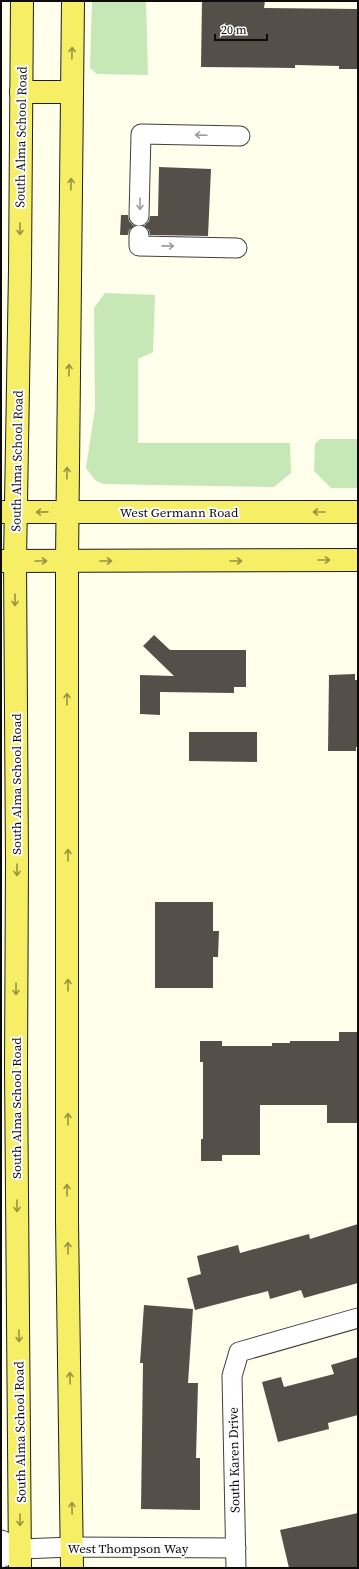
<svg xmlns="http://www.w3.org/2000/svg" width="359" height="1569" viewBox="0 0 359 1569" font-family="'Source Serif 4',serif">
<rect width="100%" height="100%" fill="#ffffec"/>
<g fill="#c6e8b6">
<path d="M92,1h54l2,74 -51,-1 -7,-6z"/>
<path d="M105,293l50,2 -2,57 -15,7v84h152l1,30 -17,14 -171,-3 -8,-4 -9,-12 9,-59 -1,-101z"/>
<path d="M320,439h38v49h-27l-17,-17 1,-27z"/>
</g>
<g fill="#545049">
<path d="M202,1h63l-1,7 94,1v60h-19v-3l-44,-1v3l-94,-1z"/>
<path d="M159,167l52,2 -3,67 -58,-1 -1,-5 -5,-4 5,-5 1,-5h8z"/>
<path d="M121,215h7l1,6 5,5 -5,4 -1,5h-8z"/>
<path d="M154,635l16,15h76v37h-12v6l-74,-1v23l-20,-1v-39l34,1 -31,-30z"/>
<path d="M355,674v6h3v67h-2v4h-28l1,-76z"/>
<path d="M189,732h68v30l-68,-1z"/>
<path d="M155,902h58v29h6l-1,26h-5v31h-58z"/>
<path d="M339,1032h19v91h-31v-18h-67v50h-38v6h-21v-22h2v-77h-3v-21h22v5h50v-3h18v-2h49z"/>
<path d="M358,1224v59l-54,15 -3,-8 -31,9 -2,-8 -73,19 -8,-32 14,-4 -4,-18 41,-11 2,8 69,-19 1,5z"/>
<path d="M144,1305l49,4 -5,74h10l-2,75h4v52l-59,-1 2,-146h-3z"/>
<path d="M358,1357v58l-30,8 1,6 -51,13 -16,-60 19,-5 3,10 50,-13 -3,-9z"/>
<path d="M358,1513v55h-69l-9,-38z"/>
</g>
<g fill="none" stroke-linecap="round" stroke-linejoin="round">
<g stroke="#3f3f3f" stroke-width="21">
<g id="minor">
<path d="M139,216l2,-82 99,2"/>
<path d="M139,235v11l98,2"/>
<path d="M1,1540l20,9"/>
<path d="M1,1558l20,-9 51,-2 164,1"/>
<path d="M236,1568l-4,-192 7,-24 119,-34"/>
</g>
</g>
<g stroke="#1d1d1d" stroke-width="24">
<g id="major">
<path d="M21,92h51"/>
<path d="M2,512h356"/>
<path d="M1,561l357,-1"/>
<path d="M20,1568l-4,-499 1,-207 -2,-301 5,-291 2,-269"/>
<path d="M72,1568l-5,-346v-661l6,-560"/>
</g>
</g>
<use href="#minor" stroke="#fff" stroke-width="19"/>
<use href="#major" stroke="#f6ef65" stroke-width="22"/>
</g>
<defs><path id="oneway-shaft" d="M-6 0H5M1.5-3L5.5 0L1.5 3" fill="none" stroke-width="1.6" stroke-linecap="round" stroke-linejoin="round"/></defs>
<g stroke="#989441">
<use href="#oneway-shaft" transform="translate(72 53) rotate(-89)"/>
<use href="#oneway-shaft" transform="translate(71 184) rotate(-89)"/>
<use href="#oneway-shaft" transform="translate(20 229) rotate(90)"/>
<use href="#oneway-shaft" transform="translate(69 370) rotate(-89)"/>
<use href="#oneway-shaft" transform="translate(67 473) rotate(-89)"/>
<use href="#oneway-shaft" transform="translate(42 512) rotate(179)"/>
<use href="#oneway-shaft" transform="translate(319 512) rotate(-180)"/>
<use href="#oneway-shaft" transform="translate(324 560)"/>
<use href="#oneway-shaft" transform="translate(41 561)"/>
<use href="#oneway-shaft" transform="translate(106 561)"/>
<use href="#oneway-shaft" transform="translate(236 561)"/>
<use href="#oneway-shaft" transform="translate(15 600) rotate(90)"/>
<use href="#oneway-shaft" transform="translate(67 699) rotate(-90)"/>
<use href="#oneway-shaft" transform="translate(68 855) rotate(-90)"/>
<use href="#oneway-shaft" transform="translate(17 870) rotate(90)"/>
<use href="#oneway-shaft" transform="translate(68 985) rotate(-90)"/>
<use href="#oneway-shaft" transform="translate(16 989) rotate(90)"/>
<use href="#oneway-shaft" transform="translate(68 1119) rotate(-90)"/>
<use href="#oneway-shaft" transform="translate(67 1190) rotate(-90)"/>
<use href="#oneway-shaft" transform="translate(17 1206) rotate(89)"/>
<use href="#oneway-shaft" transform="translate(68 1248) rotate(-91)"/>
<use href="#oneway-shaft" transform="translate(19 1336) rotate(89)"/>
<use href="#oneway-shaft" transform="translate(70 1378) rotate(-91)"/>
<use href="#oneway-shaft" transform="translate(72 1508) rotate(-91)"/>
<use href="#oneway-shaft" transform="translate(20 1520) rotate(90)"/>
</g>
<g stroke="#9e9e9e">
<use href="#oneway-shaft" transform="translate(201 135) rotate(-178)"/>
<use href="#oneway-shaft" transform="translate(140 204) rotate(91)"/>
<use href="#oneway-shaft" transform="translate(168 246) rotate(1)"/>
</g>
<g text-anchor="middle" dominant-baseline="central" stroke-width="4" stroke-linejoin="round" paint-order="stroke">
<g font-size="13" fill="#0c0c0c" stroke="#fff">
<text transform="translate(21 137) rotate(-89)">South Alma School Road</text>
<text transform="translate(17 461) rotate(-89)">South Alma School Road</text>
<text x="179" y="512">West Germann Road</text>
<text transform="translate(16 784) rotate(-90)">South Alma School Road</text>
<text transform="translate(16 1108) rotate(-90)">South Alma School Road</text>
<text transform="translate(20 1432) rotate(-91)">South Alma School Road</text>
<text transform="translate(234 1460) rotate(-91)">South Karen Drive</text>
<text x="128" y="1548">West Thompson Way</text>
</g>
</g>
<rect width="359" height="1569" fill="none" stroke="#0c0c0c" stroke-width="4"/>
<path d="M215 34v6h52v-6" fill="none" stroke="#0c0c0c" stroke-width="2"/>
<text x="221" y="34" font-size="12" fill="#0c0c0c" stroke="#ffffff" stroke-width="3" paint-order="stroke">20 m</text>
</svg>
